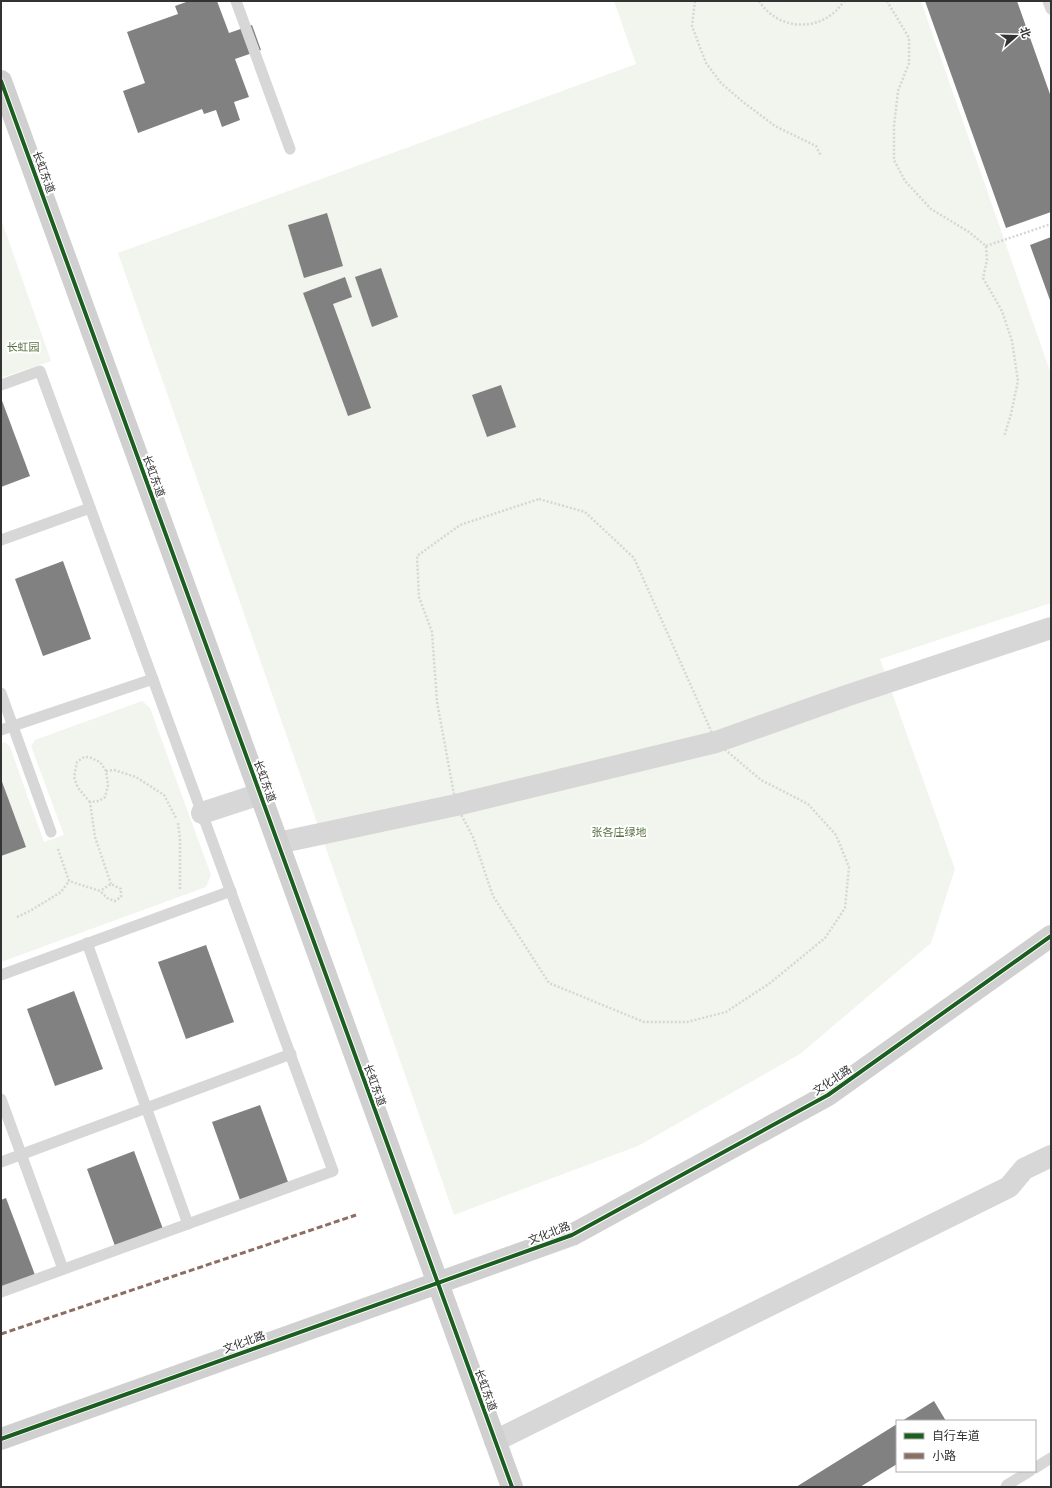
<svg xmlns="http://www.w3.org/2000/svg" width="1052" height="1488" viewBox="0 0 1052 1488" font-family="Arial,'Noto Sans SC',sans-serif">
<rect width="100%" height="100%" fill="#fff"/>
<g fill="#f1f5ed">
<path d="M614,1h307l130,373v229l-171,56 75,210 -24,74 -131,111 -162,92 -184,69 -336,-962 518,-189z"/>
<path d="M1,219l50,142 -50,17z"/>
<path d="M142,701l8,7 61,167 -5,12 -205,75v-218l4,-2 5,5 34,95 20,-7 -33,-89 4,-6z"/>
</g>
<g fill="#818181">
<path d="M189,1h28l12,32 23,-8 9,25 -26,9 14,38 -15,5 6,18 -18,7 -6,-17 -12,4 -2,-5 -64,24 -15,-42 22,-8 -18,-51 51,-18 -3,-8z"/>
<path d="M925,1h92l34,96v115l-45,16z"/>
<path d="M327,213l16,53 -39,12 -16,-53z"/>
<path d="M1051,237v66l-21,-58z"/>
<path d="M381,268l17,49 -26,10 -17,-50z"/>
<path d="M345,277l7,20 -19,7 38,104 -23,8 -45,-123z"/>
<path d="M501,385l15,42 -29,10 -15,-42z"/>
<path d="M1,398l29,78 -29,11z"/>
<path d="M63,561l28,78 -48,17 -28,-77z"/>
<path d="M1,779l25,68 -25,9z"/>
<path d="M206,945l28,77 -48,17 -28,-77z"/>
<path d="M74,991l29,78 -48,17 -28,-77z"/>
<path d="M260,1105l28,77 -48,18 -28,-78z"/>
<path d="M134,1151l29,78 -48,17 -28,-77z"/>
<path d="M6,1198l29,77 -34,12v-87z"/>
<path d="M934,1401l12,20h-44z"/>
<path d="M897,1424v40l-37,23h-64z"/>
</g>
<g fill="none" stroke-linecap="round" stroke-linejoin="round">
<g stroke="#d6d6d6" stroke-width="2.5" stroke-dasharray="2 2" stroke-linecap="butt">
<path d="M695,1l-3,25 14,37 15,20 22,19 32,24 41,20 5,10"/>
<path d="M759,1c20,31 64,32 85,0"/>
<path d="M887,1l22,37v25l-11,28 -4,35v34l11,21 26,28 38,23 17,14 1,14 -4,18 19,33 10,30 6,40 -7,33 -7,23"/>
<path d="M986,246l65,-22"/>
<path d="M539,499l46,13 49,46 82,184 45,38 47,24 28,31 13,32 -4,41 -20,30 -55,45 -44,29 -39,10h-43l-95,-39 -56,-87 -20,-59 -17,-32 -19,-103 -5,-70 -13,-35 -2,-41 43,-31z"/>
<path d="M106,771l8,-1 22,7 28,18 12,23"/>
<path d="M90,802l-12,-14 -4,-11 3,-15 7,-5h5l11,5 6,9 2,14 -3,12 -6,4 -9,1 5,35 16,47"/>
<path d="M178,823l2,16v50"/>
<path d="M58,849l11,32 31,10 7,7 8,3 6,-4v-8l-10,-5 -11,7"/>
<path d="M17,917l13,-6 31,-19 8,-11"/>
</g>
<g stroke="#d7d7d7" stroke-width="11">
<path d="M236,1l54,148"/>
<path d="M1048,1l3,8"/>
<path d="M1,385l39,-14 293,800 -332,121"/>
<path d="M1,540l89,-32"/>
<path d="M1,693l50,139"/>
<path d="M1,730l152,-51"/>
<path d="M87,943l101,281"/>
<path d="M1,975l230,-84"/>
<path d="M1,1099l62,170"/>
<path d="M1,1162l290,-108"/>
<path d="M1035,1468l16,-10"/>
<path d="M1006,1487l1,-2 23,-14"/>
</g>
<g stroke="#d7d7d7" stroke-width="22">
<path d="M202,813l58,-19"/>
<path d="M278,843l178,-38 260,-63 130,-46 205,-68"/>
<path d="M495,1441l514,-254 15,-18 27,-13"/>
</g>
<g stroke="#d0d0d0" stroke-width="22">
<path d="M1,81l511,1406"/>
<path d="M1,1439l571,-204 256,-140 223,-159"/>
</g>
<path stroke="#8d6e63" stroke-width="3" stroke-dasharray="6 3" stroke-linecap="butt" d="M1,1334l355,-119"/>
<g stroke="#fff" stroke-width="6">
<g id="cycleway">
<path d="M1,81l511,1406"/>
<path d="M1,1439l571,-204 256,-140 223,-159"/>
</g>
</g>
<use href="#cycleway" stroke="#1b5e20" stroke-width="4"/>
</g>
<g text-anchor="middle" dominant-baseline="central" stroke-width="4" stroke-linejoin="round" paint-order="stroke">
<g font-size="11" fill="#333" stroke="#fff">
<text transform="translate(44 172) rotate(70)">长虹东道</text>
<text transform="translate(154 476) rotate(70)">长虹东道</text>
<text transform="translate(265 781) rotate(70)">长虹东道</text>
<text transform="translate(832 1080) rotate(-34)">文化北路</text>
<text transform="translate(375 1085) rotate(70)">长虹东道</text>
<text transform="translate(549 1233) rotate(-21)">文化北路</text>
<text transform="translate(244 1342) rotate(-20)">文化北路</text>
<text transform="translate(486 1390) rotate(70)">长虹东道</text>
</g>
<g font-size="11" fill="#56703f" stroke="#fff">
<text x="23" y="347">长虹园</text>
<text x="619" y="832">张各庄绿地</text>
</g>
</g>
<rect width="1052" height="1488" fill="none" stroke="#333333" stroke-width="4"/>
<rect x="896" y="1420" width="140" height="52" fill="#ffffff" stroke="#adadad"/>
<rect x="904" y="1433" width="20" height="6" fill="#1b5e20" stroke="#adadad"/>
<text x="932" y="1440" font-size="12" fill="#333333">自行车道</text>
<rect x="904" y="1453" width="20" height="6" fill="#8d6e63" stroke="#adadad"/>
<text x="932" y="1460" font-size="12" fill="#333333">小路</text>
<g transform="translate(1016 36) rotate(70)" stroke="#ffffff" stroke-width="3" paint-order="stroke">
<path d="M0-3L7 15L0 10L-7 15Z" fill="#333333"/>
<text y="-6" font-size="11" font-weight="bold" text-anchor="middle" fill="#333333">北</text>
</g>
</svg>
